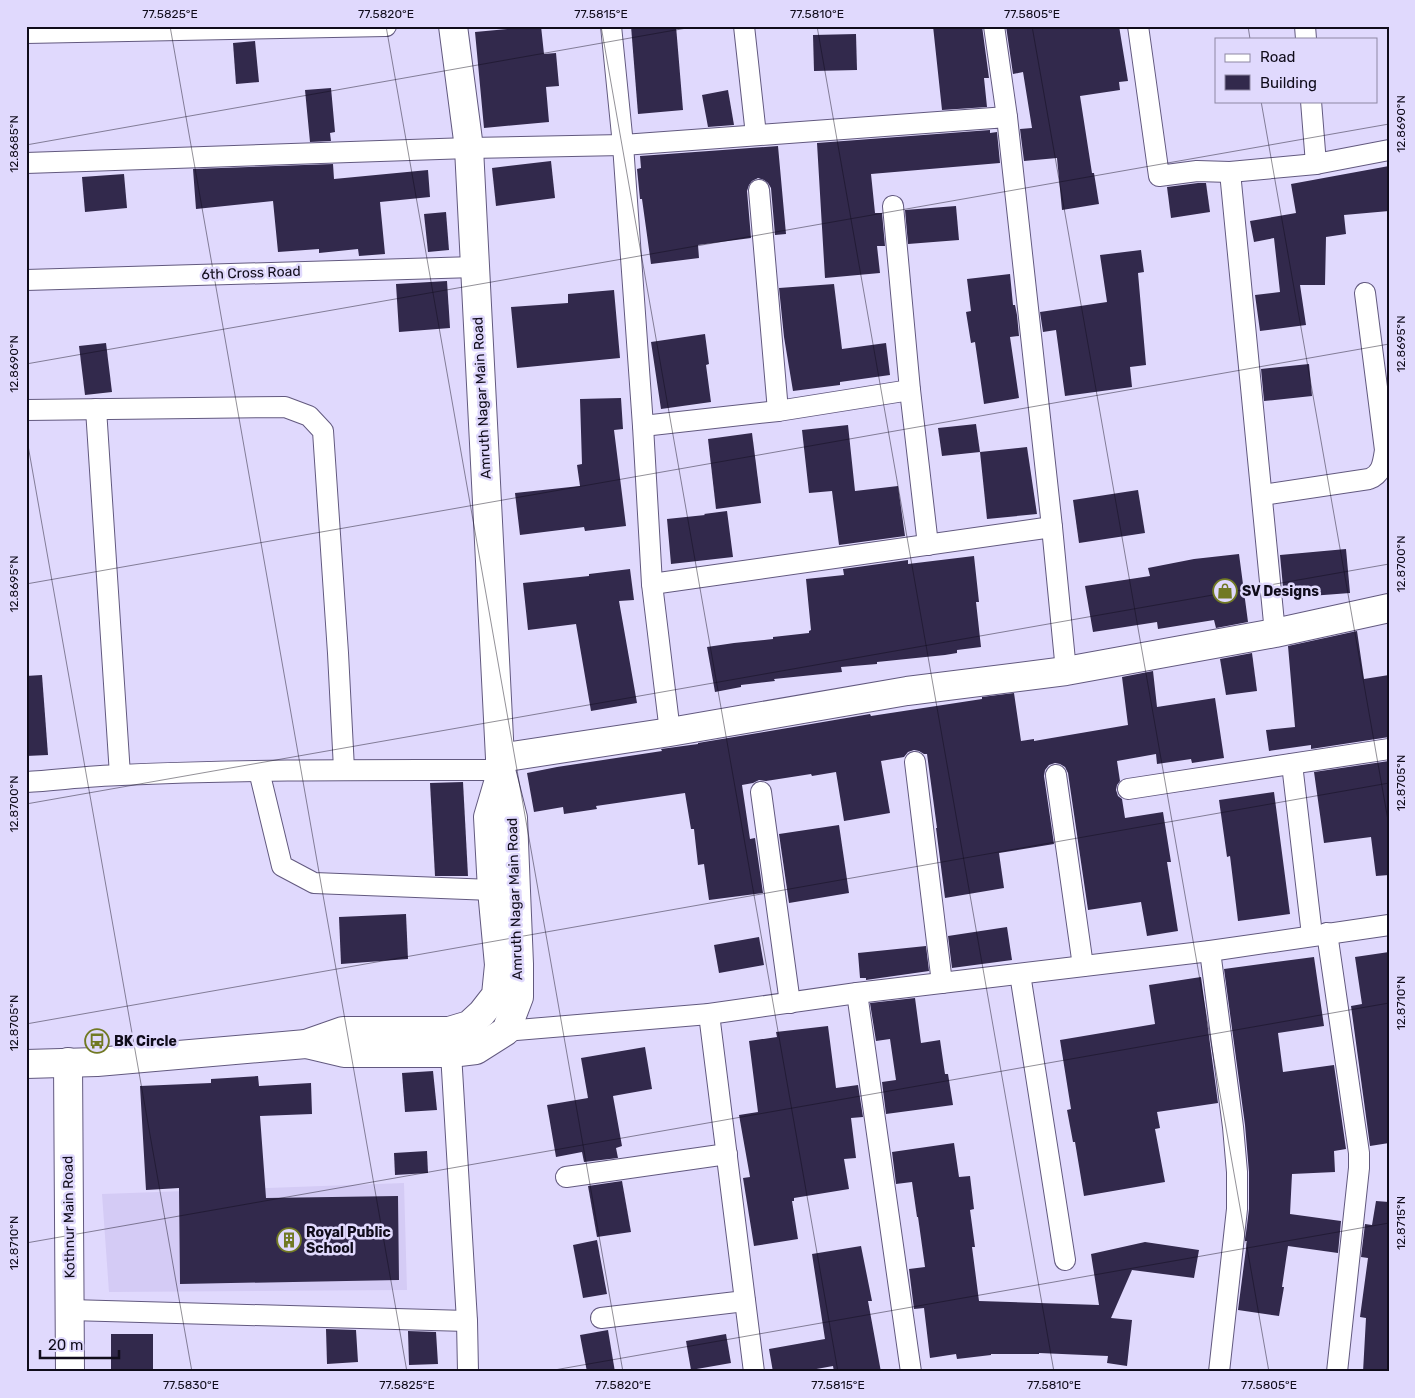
<svg xmlns="http://www.w3.org/2000/svg" width="1415" height="1398" viewBox="0 0 1415 1398" font-family="Rubik,sans-serif">
<rect width="100%" height="100%" fill="#e0d9fd"/>
<path fill="#d4cbf5" d="M404,1183l3,107 -298,2 -7,-98z"/>
<g fill="#32294c">
<path d="M541,26l3,28 12,-1 3,33 -13,1 3,35 -65,6 -9,-96z"/>
<path d="M631,26h45l7,84 -45,4z"/>
<path d="M933,26h49l7,52h-5l3,29 -45,3z"/>
<path d="M1006,26h113l9,55 -9,1 1,8 -40,6 12,77h2l5,31 -37,6 -5,-52 -33,3 -4,-32 12,-1 -9,-56 -10,2z"/>
<path d="M856,34l1,36 -43,1 -1,-36z"/>
<path d="M255,41l4,41 -23,2 -3,-41z"/>
<path d="M331,88l4,44 -5,1 1,8 -21,1 -5,-52z"/>
<path d="M728,90l6,35 -26,2 -6,-32z"/>
<path d="M990,130v3l7,-1 3,31 -129,11 4,39h7l3,33h-8l3,27 -55,5 -8,-135z"/>
<path d="M778,146l8,88 -11,1 -4,-47 -3,-5 -4,-3 -6,-2 -6,3 -3,4 -2,6 4,47 -53,7 1,13 -48,6 -9,-65h-2l-3,-30 4,-1 -1,-12z"/>
<path d="M551,161l4,37 -59,8 -4,-38z"/>
<path d="M333,164l1,15 94,-9 2,27 -50,5 5,52 -26,2 -1,-7 -39,4v-4l-41,3 -5,-51 -77,8 -3,-40z"/>
<path d="M1389,166v45l-45,4 2,19 -20,3 -1,48h-25l6,40 -46,6 -5,-36 25,-3 -6,-54 -20,4 -4,-21 46,-8 -5,-29z"/>
<path d="M124,174l3,34 -42,4 -3,-35z"/>
<path d="M1198,183h8l4,29 -39,6 -4,-31z"/>
<path d="M956,206l3,34 -51,4 -3,-34z"/>
<path d="M446,212l3,38 -21,2 -4,-38z"/>
<path d="M1141,250l3,22 -6,1 8,92 -16,2 2,20 -67,9 -9,-66 -13,2 -3,-20 67,-10 -7,-47z"/>
<path d="M1010,274l3,31h2l2,10 2,21 -9,1 9,61 -35,6 -9,-62 -4,1 -5,-31 5,-1 -4,-32z"/>
<path d="M447,281l3,47 -51,4 -3,-48z"/>
<path d="M834,284l8,65 44,-6 4,32 -50,7v3l-47,6 -9,-54 -5,-49z"/>
<path d="M614,290l6,68 -103,10 -6,-61 57,-4v-9z"/>
<path d="M705,334l4,30 -3,1 5,37 -50,7 -10,-67z"/>
<path d="M106,343l6,49 -27,3 -6,-49z"/>
<path d="M1309,364l3,32 -48,5 -3,-32z"/>
<path d="M621,398l2,31 -9,1 12,96 -41,5 -1,-4 -64,8 -5,-42 65,-7 -3,-21 5,-1 -2,-65z"/>
<path d="M976,424l4,28 -38,4 -4,-28z"/>
<path d="M848,425l7,66 43,-5 7,50 -66,9 -7,-54 -23,2 -7,-63z"/>
<path d="M752,433l9,70 -45,6 -8,-70z"/>
<path d="M1027,447l10,67 -50,5 -7,-67z"/>
<path d="M1138,490l7,43 -66,10 -6,-43z"/>
<path d="M727,511l6,46 -62,7 -4,-45 38,-4 -1,-1z"/>
<path d="M1346,549l4,44 -66,5 -4,-43z"/>
<path d="M1239,554l9,68 -32,6 -2,-8 -56,9 -1,-7 -64,10 -8,-46 65,-10 -2,-8 46,-9z"/>
<path d="M974,556l5,46h-3l5,45 -24,3v3l-12,2 -68,7v2l-36,3 1,5 -68,7 1,2 -34,4v2l-26,5 -8,-45 27,-4 39,-4v-2l36,-4v-2l2,-1 -5,-51 38,-4 -1,-6 65,-9v4z"/>
<path d="M630,569l4,31 -15,1 18,102 -46,8 -15,-87 -48,6 -5,-47 66,-7v-2z"/>
<path d="M1357,631l7,48 25,-4v62l-78,12v-4l-42,6 -3,-21 29,-3 -7,-81z"/>
<path d="M1252,653l5,38 -31,4 -6,-36z"/>
<path d="M1153,671l4,36 58,-9 9,60 -32,5 -1,-4 -34,5 -1,-10 -39,7 3,20 -3,4 -1,5 2,6 4,3 3,19 38,-6 8,50h-4l11,69 -31,5 -6,-34 -53,8 -20,-137 -3,-6 -5,-3 -5,-1 -6,2 -4,5 -1,6 10,68 -55,9 5,35 -59,10 -9,-70h1l-10,-74h-3l-5,-3 -5,-1 -6,2 -4,5 -23,4 9,52 -46,8 -8,-49 -24,4 -1,-2 -45,7 -7,-1 -6,3 -11,2 8,54 5,-1 8,55 -54,7 -5,-36 -6,1 -4,-36h-3l-6,-36 -89,13 1,3 -33,5 -1,-7 -29,5 -7,-39 30,-6 105,-16 -1,-2 37,-5v-1l66,-11 106,-18 1,2 111,-17v-2l32,-4 7,48 13,-2v2l94,-16 -6,-48z"/>
<path d="M42,675l6,80 -22,1v-80z"/>
<path d="M1389,761v114l-13,1 -5,-39 -47,6 -10,-71z"/>
<path d="M463,782l5,94h-33l-5,-93z"/>
<path d="M1274,792l16,122 -52,7 -8,-65 -3,1 -8,-57z"/>
<path d="M839,825l10,68 -60,10 -10,-69z"/>
<path d="M406,914l2,45 -67,5 -2,-47z"/>
<path d="M1007,927l5,33 -60,8 -4,-32z"/>
<path d="M759,937l5,28 -45,8 -5,-28z"/>
<path d="M926,946l3,25 -63,9v-2h-6l-2,-25z"/>
<path d="M1389,952v191l-19,3 -19,-140 11,-2 -7,-47z"/>
<path d="M1314,957l10,69 -46,7 5,39 51,-7 12,84 -12,2 1,21 -43,2 -2,40 51,7 -3,32 -50,-7 -6,41h2l-5,29 -41,-6 9,-69h-2l4,-32v-37l-4,-47 -21,-156z"/>
<path d="M1201,977l17,126 -61,9 3,16 -5,1 10,53 -81,14 -9,-54h-2l-6,-32 4,-1 -11,-69 95,-16 -6,-39z"/>
<path d="M915,998l6,45 19,-3 5,34h3l5,31 -67,9 -4,-32 14,-2 -6,-41 -14,2 -6,-38z"/>
<path d="M828,1026l8,62 22,-3 5,32 -12,1 5,40 -12,1 5,30 -55,9v3h-2l6,38 -44,7 -11,-68 7,-1 -11,-62 19,-3 -9,-71 28,-4 -1,-5z"/>
<path d="M645,1047l7,42 -39,7 9,50 -6,2 2,10 -34,4 -2,-10 -26,5 -9,-52 41,-7 -7,-40z"/>
<path d="M433,1071l4,39 -32,2 -3,-39z"/>
<path d="M258,1076l1,10 52,-3 1,31 -52,2 6,82 132,-2 1,84 -219,4 -1,-96 -33,2 -6,-104 71,-3v-4z"/>
<path d="M954,1143l5,34 11,-1 4,33 -4,1 5,37h-3l7,54 120,4 -8,-51 54,-12 54,8 -5,28 -62,-8 -21,48 21,2 -5,46 -20,-3 1,-7 -69,-3v1h-48v1l-34,4 -1,-5 -26,4 -6,-50 -10,1 -5,-40 16,-2 -7,-50h-1l-5,-35 -16,2 -4,-32z"/>
<path d="M427,1151l1,22 -33,2 -1,-22z"/>
<path d="M622,1181l9,51 -34,5 -9,-51z"/>
<path d="M1376,1201l13,1v170h-26l3,-54 -6,-1 8,-59 -7,-1 4,-33 7,1z"/>
<path d="M597,1240l10,54 -24,4 -10,-53z"/>
<path d="M861,1246l11,55h-4l13,71h-47l-1,-6 -33,6h-27l-4,-23 56,-10 -13,-85z"/>
<path d="M326,1329l30,1 2,32 -31,2z"/>
<path d="M608,1330l7,42h-28l-7,-37z"/>
<path d="M408,1331l28,1 2,32 -29,1z"/>
<rect x="111" y="1334" width="42" height="38"/>
<path d="M726,1334l5,29 -40,7 -5,-29z"/>
</g>
<g fill="none" stroke-linecap="round" stroke-linejoin="round">
<g stroke="#62597f" stroke-width="22">
<g id="street">
<path d="M611,26l12,119 20,281 9,158 18,148"/>
<path d="M744,26l12,109"/>
<path d="M994,26l13,91"/>
<path d="M1138,26l21,150 38,-5 33,1 86,-8 73,-14"/>
<path d="M1305,26l1,13"/>
<path d="M26,33l360,-7"/>
<path d="M1311,101l5,63"/>
<path d="M26,163l443,-15 154,-3 384,-28 45,410 14,144"/>
<path d="M1230,172l45,461"/>
<path d="M759,190l19,221"/>
<path d="M893,206l17,184 18,155"/>
<path d="M26,280l449,-13"/>
<path d="M96,409l24,366"/>
<path d="M26,410l259,-3 24,9 14,15 15,222 6,116"/>
<path d="M643,426l135,-15 132,-21"/>
<path d="M1262,495l107,-16c13,-5 14,-16 16,-29l-20,-157"/>
<path d="M652,584l400,-57"/>
<path d="M915,762l27,221"/>
<path d="M1292,764l20,171"/>
<path d="M259,771l23,95 32,17 178,7"/>
<path d="M1056,775l27,191"/>
<path d="M26,782c32,-2 63,-6 95,-7 127,-6 254,-5 380,-5"/>
<path d="M1128,789l261,-40"/>
<path d="M761,792l29,211"/>
<path d="M1327,933l32,220v15l-22,204"/>
<path d="M1210,951l23,176 4,45v37l-18,163"/>
<path d="M1020,974l45,286"/>
<path d="M857,993l54,379"/>
<path d="M709,1014l45,358"/>
<path d="M506,1031l203,-17 148,-21 353,-42 179,-26"/>
<path d="M451,1053l16,268 1,51"/>
<path d="M566,1177l161,-23"/>
<path d="M70,1310l397,11"/>
<path d="M601,1318l144,-17"/>
</g>
</g>
<g stroke="#62597f" stroke-width="30">
<g id="secondary">
<path d="M500,758l170,-26 237,-41 159,-20 209,-38 114,-25"/>
<path d="M306,1044l38,9h107l25,-3 30,-19 13,-34v-33l-6,-146 -12,-48 -1,-12 -31,-610 -16,-122"/>
<path d="M68,1062l2,310"/>
<path d="M26,1064l71,-2 209,-18 37,-13h106l20,-6 13,-12 14,-18 3,-30 -7,-75 -4,-73 13,-44"/>
</g>
</g>
<use href="#street" stroke="#fff" stroke-width="20"/>
<use href="#secondary" stroke="#fff" stroke-width="28"/>
</g>
<path fill="none" stroke="#100c1b" stroke-width="1" stroke-opacity="0.45" d="M170,26l237,1346M386,26l237,1346M601,26l237,1346M817,26l237,1346M1032,26l237,1346M1248,26l2,13M1261,101l128,725M26,145l672,-119M26,364l1363,-240M26,434l166,938M26,584l1363,-240M26,804l1363,-240M26,1024l1363,-241M26,1243l1363,-240M543,1372l846,-149"/>
<defs>
<g id="shop-ring" transform="scale(1.25)"><circle r="9.5" fill="#e0d9fd" stroke="#717923" stroke-width="1.5"/><path d="M-5-2.5h2.3a2.7 3.5 0 0 1 5.4 0H5L5.5 6h-11ZM-1.5-2.5h3a1.5 2.3 0 0 0-3 0Z" fill="#717923"/></g>
<g id="bus-ring" transform="scale(1.25)"><circle r="9.5" fill="#e0d9fd" stroke="#717923" stroke-width="1.5"/><path d="M-5-6H5V4H4V6H2V4H-2V6H-4V4H-5ZM-3.5-4V0h7V-4ZM-3.5 1.2v1.5H-2V1.2ZM2 1.2v1.5H3.5V1.2Z" fill="#717923"/></g>
<g id="building-ring" transform="scale(1.25)"><circle r="9.5" fill="#e0d9fd" stroke="#717923" stroke-width="1.5"/><path d="M-4-6H4V6H1V3H-1V6H-4ZM-2.5-4.3h1.7v1.8h-1.7ZM.8-4.3h1.7v1.8H.8ZM-2.5-1h1.7V.8h-1.7ZM.8-1h1.7V.8H.8Z" fill="#717923"/></g>
</defs>
<g fill-rule="evenodd">
<use href="#shop-ring" x="1225" y="591"/>
<use href="#bus-ring" x="97" y="1041"/>
<use href="#building-ring" x="289" y="1240"/>
</g>
<g text-anchor="middle" dominant-baseline="central" stroke-width="5" stroke-linejoin="round" paint-order="stroke">
<g font-size="14" fill="#100c1b" stroke="#e0d9fd">
<text transform="translate(251 273) rotate(-2)">6th Cross Road</text>
<text transform="translate(482 398) rotate(-93)">Amruth Nagar Main Road</text>
<text transform="translate(515 899) rotate(-92)">Amruth Nagar Main Road</text>
<text transform="translate(69 1217) rotate(-91)">Kothnur Main Road</text>
</g>
<g font-size="14" font-weight="bold" fill="#100c1b" stroke="#e0d9fd" text-anchor="start">
<text x="1242" y="591">SV Designs</text>
<text x="114" y="1041">BK Circle</text>
<text x="306" y="1232">Royal Public<tspan x="306" dy="16">School</tspan></text>
</g>
</g>
<rect width="1415" height="1398" fill="none" stroke="#e0d9fd" stroke-width="55"/>
<rect x="1215" y="38" width="162" height="65" fill="#e0d9fd" stroke="#8d87a3"/>
<rect x="1225" y="54" width="25" height="8" fill="#ffffff" stroke="#8d87a3"/>
<text x="1260" y="62" font-size="15" fill="#100c1b">Road</text>
<rect x="1225" y="75" width="25" height="15" fill="#32294c" stroke="#8d87a3"/>
<text x="1260" y="88" font-size="15" fill="#100c1b">Building</text>
<path d="M40 1350v8h79v-8" fill="none" stroke="#100c1b" stroke-width="2.5"/>
<text x="48" y="1350" font-size="15" fill="#100c1b" stroke="#e0d9fd" stroke-width="4" paint-order="stroke">20 m</text>
<rect x="28" y="28" width="1360" height="1342" fill="none" stroke="#100c1b" stroke-width="2"/>
<g font-size="12" text-anchor="middle" fill="#100c1b">
<text x="170" y="18">77.5825°E</text>
<text x="386" y="18">77.5820°E</text>
<text x="601" y="18">77.5815°E</text>
<text x="817" y="18">77.5810°E</text>
<text x="1032" y="18">77.5805°E</text>
<text transform="translate(1401 124) rotate(-90)" y="4">12.8690°N</text>
<text transform="translate(14 144) rotate(-90)" y="4">12.8685°N</text>
<text transform="translate(1401 344) rotate(-90)" y="4">12.8695°N</text>
<text transform="translate(14 364) rotate(-90)" y="4">12.8690°N</text>
<text transform="translate(1401 564) rotate(-90)" y="4">12.8700°N</text>
<text transform="translate(14 584) rotate(-90)" y="4">12.8695°N</text>
<text transform="translate(1401 783) rotate(-90)" y="4">12.8705°N</text>
<text transform="translate(14 804) rotate(-90)" y="4">12.8700°N</text>
<text transform="translate(1401 1003) rotate(-90)" y="4">12.8710°N</text>
<text transform="translate(14 1023) rotate(-90)" y="4">12.8705°N</text>
<text transform="translate(1401 1223) rotate(-90)" y="4">12.8715°N</text>
<text transform="translate(14 1243) rotate(-90)" y="4">12.8710°N</text>
<text x="191" y="1389">77.5830°E</text>
<text x="407" y="1389">77.5825°E</text>
<text x="623" y="1389">77.5820°E</text>
<text x="838" y="1389">77.5815°E</text>
<text x="1054" y="1389">77.5810°E</text>
<text x="1269" y="1389">77.5805°E</text>
</g>
</svg>
